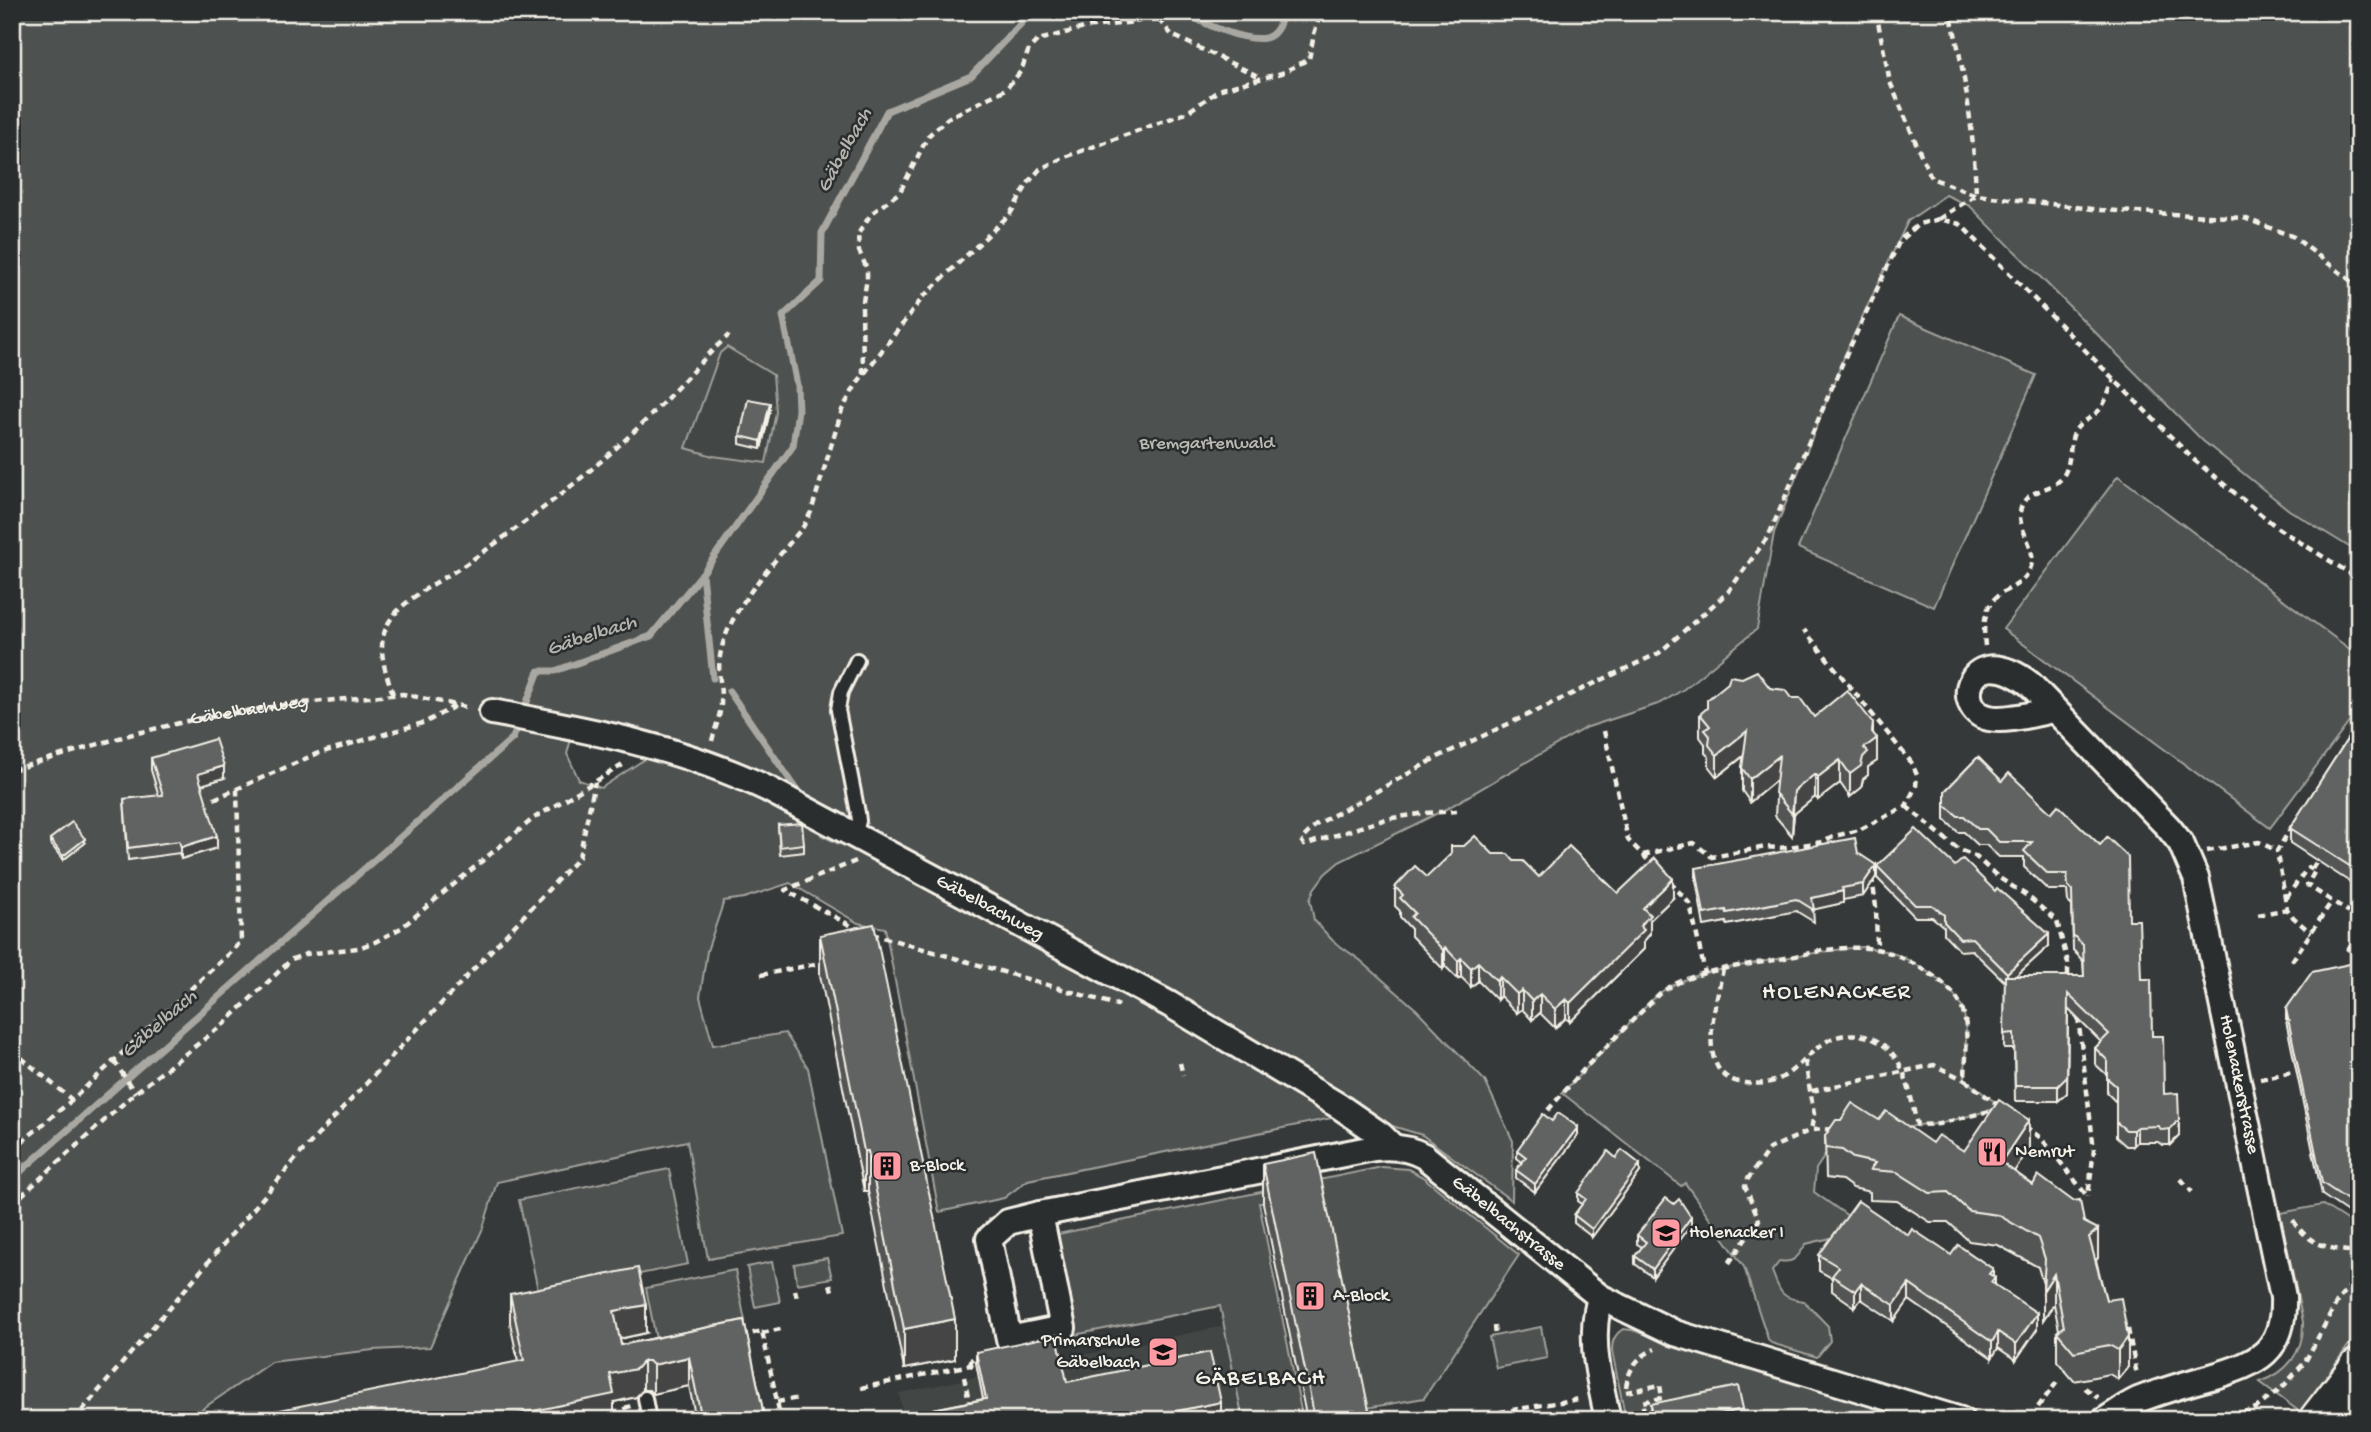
<svg xmlns="http://www.w3.org/2000/svg" width="2371" height="1432" viewBox="0 0 2371 1432" font-family="'Gochi Hand',sans-serif">
<rect width="100%" height="100%" fill="#363939"/>
<filter id="ink" filterUnits="userSpaceOnUse"><feTurbulence type="fractalNoise" baseFrequency=".0143" numOctaves="2"/><feDisplacementMap in="SourceGraphic" scale="14" xChannelSelector="R" yChannelSelector="G"/><feConvolveMatrix kernelMatrix="1 2 1 2 8 2 1 2 1" color-interpolation-filters="sRGB"/></filter>
<g filter="url(#ink)">
<g fill="#434645">
<path d="M726,347l47,28 3,37 -9,51 -54,-7 -27,-7 34,-96z"/>
<path d="M1224,1326l19,94h-339l-5,-27z"/>
</g>
<g fill="#4e514f" stroke="#a1a19c" stroke-width="2" fill-rule="evenodd">
<path d="M12,12h2347v541l-70,-43 -86,-69 -233,-235 -24,-11 -38,26 -59,124 -75,188 -17,96 -73,60 -23,14 -76,25 -139,81 -107,53 -14,12 -11,15 -4,11 4,20 19,21 27,19 57,50 68,71 28,60 -1,60 -90,-66 -43,-13 -203,-124 -376,-207c-36,-19 -72,-36 -111,-48 -37,-12 -74,-19 -112,-26l-10,37 12,26 22,8 47,-31 71,22 101,48 1,8 18,9 14,-1 278,149 200,119 1,7 -304,62 -24,18 -65,14 -54,-284 -27,-5 -68,-40 -46,15 -20,3 -17,50 -7,46 13,48 72,-12 23,35 34,168 -134,23 -21,-118 -190,41 -14,46 -53,119 -57,3 -102,12 -85,58h-174v-363l10,-12 -10,-8zM727,347l46,28 3,37 -10,51 -53,-7 -27,-8 34,-95z"/>
<path d="M1899,316l137,59 -102,232 -136,-59z"/>
<path d="M2118,476l241,180v53l-89,119 -267,-199z"/>
<path d="M1862,947c9,2 19,3 28,5 23,8 69,36 74,62 4,21 1,45 1,66l37,27 -63,17 -22,1 -39,13 -35,-10 -27,41 -2,23 34,24 -13,21 -29,7c-7,11 -11,20 -26,17l-8,10c8,21 8,27 32,30l24,25 2,15 -13,16 -46,-14 -3,-4 -24,-72 -59,-84 -4,3 -119,-93 96,-99c30,-22 68,-25 103,-32 34,-6 67,-12 101,-15z"/>
<path d="M1382,1167l26,2 15,8 96,78 -95,143 -63,11 -98,-206h-4l44,217h-60l-23,-114 -146,29 -21,-100z"/>
<path d="M669,1169l19,95 -149,31 -20,-95z"/>
<path d="M2323,1205l30,19 6,-9v116l-59,81 -40,-30c27,-9 44,-30 43,-60l-23,-109z"/>
<path d="M827,1258l5,20 -35,6 -3,-20z"/>
<path d="M772,1262l8,40 -25,5 -8,-40z"/>
<path d="M735,1270l10,51 -89,18 -10,-51z"/>
<path d="M1541,1327l6,31 -51,10 -7,-31z"/>
<path d="M1623,1329l9,1 296,90h-302l-14,-69c0,-10 2,-16 11,-22z"/>
</g>
<g fill="none" stroke-linecap="round" stroke-linejoin="round">
<g stroke="#a8a7a1" stroke-width="7">
<path d="M1186,12c16,12 59,30 79,26 12,-3 16,-15 18,-26"/>
<path d="M702,574l11,104"/>
<path d="M729,691l73,106"/>
<path d="M12,1179l501,-441 26,-67h16l96,-35 51,-62 91,-128 5,-36 -1,-25 -14,-69 38,-35 1,-48 65,-122 84,-35 61,-64"/>
</g>
<g stroke="#f4f1e8" stroke-width="18">
<g id="service">
<path d="M855,835l4,-14 -1,-8 -20,-103 3,-18 16,-32"/>
<path d="M645,1398l4,22"/>
</g>
</g>
<g stroke="#f4f1e8" stroke-width="30">
<g id="minor">
<path id="s2" d="M2054,710c-18,3 -48,12 -65,8 -38,-8 -21,-81 41,-34l138,143 13,16 15,35 87,419c2,55 -25,66 -72,80 -23,6 -46,13 -68,21 -13,4 -26,15 -38,22"/>
<path id="s3" d="M492,712c97,18 186,34 276,77l401,215 170,102 42,29 12,12"/>
<path id="s4" d="M1040,1214l334,-66c18,-2 34,-1 50,8l176,141 75,36 286,87"/>
<path d="M1040,1214l23,114 -54,11 -20,-100 19,-17z"/>
<path d="M1600,1297c-12,45 -1,78 8,123"/>
</g>
</g>
<g stroke="#f4f1e8" stroke-width="42">
<path id="primary" d="M2318,1420l41,-53"/>
</g>
<g stroke="#f4f1e8" stroke-width="4.5" stroke-dasharray="7 5" stroke-linecap="butt">
<path d="M1876,12l14,70 41,96 45,17 125,15 143,8 50,19 65,50"/>
<path d="M1939,219l37,-24c-2,-62 -11,-122 -26,-183"/>
<path d="M863,374l-1,-67 5,-28v-10l-8,-18 -1,-17 13,-20 29,-22 28,-56 20,-18 58,-29 15,-18 8,-22 9,-9 46,-12 51,-6 15,-5 9,3 13,15 90,43"/>
<path d="M1985,646c-2,-21 -2,-44 20,-55 10,-5 19,-10 24,-20 13,-23 -17,-43 -7,-66 7,-16 28,-14 39,-26 11,-13 7,-31 13,-46 5,-12 20,-15 27,-25 6,-8 9,-20 13,-29"/>
<path d="M2359,646l-4,5 4,2"/>
<path d="M393,694c-8,-24 -18,-48 -4,-72 15,-25 56,-43 80,-60 63,-44 127,-92 182,-147 26,-26 50,-55 78,-80"/>
<path d="M1604,731l24,109 26,26"/>
<path d="M712,741c3,-13 10,-29 9,-42 0,-17 -4,-31 0,-48 10,-45 54,-89 82,-124l8,-15 31,-102 15,-27 67,-87 86,-82 19,-32 11,-13 25,-12 121,-44 35,-24 61,-16 27,-14 5,-25 7,-22"/>
<path id="s1" d="M12,770l117,-35 67,-16 94,-15 113,-10 67,14"/>
<path d="M214,799l102,-45 110,-32 29,-16"/>
<path d="M1906,806l53,44 16,6 23,21 28,18 31,26 11,42v19"/>
<path d="M1457,811l-31,2 -40,6 -82,26 -3,-5 15,-15 122,-68 221,-104 69,-61 41,-57 73,-171 58,-124 19,-16 20,-5 21,5 233,235 86,70 80,50"/>
<path d="M2292,826l-15,25 10,58 6,8 18,16"/>
<path d="M2207,851l52,-9 18,9"/>
<path d="M1643,855l51,-12 18,14 54,-10 14,1 43,-6 12,-6 24,-6 47,-24 10,-20 1,-11 -6,-13 -107,-132"/>
<path d="M856,861l-71,29 72,39"/>
<path d="M2312,869l5,-8"/>
<path d="M1872,877l4,30 1,42"/>
<path d="M1670,882l20,22 15,69"/>
<path d="M2286,898l22,-31 7,4 -8,14 50,32 2,-2"/>
<path d="M2258,915l29,-6"/>
<path d="M872,934l245,71 1,-2"/>
<path d="M2347,951l12,-19"/>
<path d="M2292,961l40,-60"/>
<path d="M1723,969c-6,33 -32,109 22,114 12,1 25,1 36,-5 18,-10 34,-32 50,-39 12,-5 25,-6 37,-2 38,13 41,54 49,88l22,-1 58,-15"/>
<path d="M761,975l64,-13"/>
<path d="M2078,1017l16,133 -6,46"/>
<path d="M12,1050l60,50"/>
<path d="M114,1061l21,32"/>
<path d="M1805,1061l9,53 -3,16 23,-1"/>
<path d="M1180,1063l3,12"/>
<path d="M2260,1079l33,-7"/>
<path d="M1812,1091l122,-26 31,15"/>
<path d="M1548,1110l39,-44 72,-72c32,-24 77,-27 116,-34 32,-6 67,-16 100,-11 26,4 71,30 84,53 12,21 6,55 6,78l34,26"/>
<path d="M2025,1126l17,13 46,58"/>
<path d="M12,1150l60,-50 169,-158 -4,-152"/>
<path d="M2181,1179l11,13"/>
<path d="M12,1204l123,-111 90,-70 67,-64 14,-5 52,-6 17,-6 26,-14 133,-110 92,-55"/>
<path d="M2293,1220c15,25 38,30 66,32"/>
<path d="M1729,1263l30,-43 -14,-34v-3l24,-34 42,-19"/>
<path d="M830,1284l2,7"/>
<path d="M795,1290l2,8"/>
<path d="M1494,1326l1,11"/>
<path d="M2128,1329l9,46"/>
<path d="M762,1333l23,-5"/>
<path d="M741,1336l21,-5 19,89"/>
<path d="M970,1365l2,-6 9,-6"/>
<path d="M964,1377l6,30"/>
<path d="M1626,1387c3,-19 11,-30 29,-38"/>
<path d="M861,1388l109,-23 6,2"/>
<path d="M2085,1388l13,10"/>
<path d="M1626,1392l34,-7 2,13 -20,4 4,18"/>
<path d="M622,1395l3,13 6,-2"/>
<path d="M777,1402l22,-4"/>
<path d="M2038,1407l19,-25"/>
<path d="M74,1420l226,-266 279,-297 16,-75"/>
<path d="M895,1420l41,-8"/>
<path d="M1452,1420l127,-21"/>
<path d="M2219,1420l37,-12 25,-19 24,-27 33,-62 21,-24"/>
</g>
<use href="#service" stroke="#2a2d2e" stroke-width="12"/>
<use href="#minor" stroke="#2a2d2e" stroke-width="24"/>
<use href="#primary" stroke="#2a2d2e" stroke-width="37"/>
</g>
<g fill="#535554" stroke="#f4f1e8" stroke-width="2">
<path d="M770,411l-9,38 -21,-5v-8z"/>
<path d="M1770,688l21,10 23,19 59,16 4,28 -9,6v8l-5,4 -2,9 -11,9 -10,-14 -22,17 -3,-3 -21,17 -2,22 -17,-20 2,-36 -27,22 -8,-11v-23l2,-12 -27,21 -8,-10v-10l-4,-4v-9l-5,-7v-23z"/>
<path d="M2359,721v167l-69,-45v-15z"/>
<path d="M1978,757l151,163 35,174 15,42 -9,9h-8l-4,-3h-21l-4,4h-7l-10,-9v-35l-9,-9v-18l-12,-11v-16l6,-6 -33,-33 -1,84 -9,8h-43l-1,-52h-10l1,-67 -33,-32 -12,1 -16,-17v-7l-12,-10h-17l-38,-39v-12h78l94,80 -33,30h68l-1,-15 -10,-11 -1,-44 -4,-4 -1,-12h-19l-24,-23v-10h-25l-13,-12h-8l-14,-13h-6l-13,-12v-29z"/>
<path d="M151,758l73,20 -23,7 16,63 -36,11 -2,-6 -51,7 -4,-61 35,-3 -8,-26z"/>
<path d="M778,825l26,19v8l-24,3z"/>
<path d="M50,839l35,4 -22,17 -13,-17z"/>
<path d="M1493,854l21,7 25,16 79,16 55,5 -23,22v14l-6,7v8l-74,73 -4,-4 -11,10 -15,-15 -8,7 -10,-11 -5,4 -17,-17 -3,4 -19,-19 -7,6 -10,-10 -3,2 -13,-13 -2,3 -32,-33v-7l-11,-12v-6l-5,-5v-19l32,-10z"/>
<path d="M1696,868l180,9 -13,19 -20,4v3l-30,6 1,13 -18,-11 -69,14 -1,-3 -22,4 -8,-46z"/>
<path d="M820,935l135,424 -51,10 -36,-178h-4l-44,-216z"/>
<path d="M2359,962v124l-5,-3 5,25v97l-7,10 -30,-20 -36,-174v-12z"/>
<path d="M1879,1120l53,23 32,8 65,-2 -15,22 70,51 14,36 -2,2 10,40 22,67 -10,12 -9,-5 -35,7 -17,-20v-29l2,-2 -5,-26 -11,16v-36l-5,-17 -40,-22 -29,-4 -21,-19h-18l-33,-21 -27,-1v-8l-17,-4 -11,-8 -16,-2 -1,-42z"/>
<path d="M1552,1121l26,14 -43,57 -19,-14v-8l6,-8 -5,-4v-8z"/>
<path d="M1616,1158l24,14 -48,65 -18,-14v-8l8,-11 -4,-3v-8z"/>
<path d="M1263,1164l108,256h-64l-44,-217z"/>
<path d="M1691,1225l-38,52 -18,-13v-8l7,-9 -5,-3v-9z"/>
<path d="M1908,1235l85,41 2,9 42,44 -21,31 -18,-12 -6,10 -83,-58 -15,21 -33,-22 -6,8 -23,-16v-13l-13,-7v-16z"/>
<path d="M510,1294l136,39 -26,6 1,6 123,-25 21,100h-69l-7,-34 -36,8 -4,-4h-6l-7,7 -22,5v18l-96,-59 -8,-38z"/>
<path d="M976,1352l91,30 154,31 -34,7h-254v-11l50,-10 -7,-36z"/>
<path d="M1651,1404l92,16h-91z"/>
</g>
<g fill="#444545" stroke="#f4f1e8" stroke-width="2">
<path d="M15,401v8l-3,7v-8z"/>
<path d="M770,403v8l-9,38v-8z"/>
<path d="M1873,723v18l4,-3v23l-9,6v8l-5,4 -2,9 -11,9v-23l22,-42z"/>
<path d="M1747,731v22l-30,24v-22z"/>
<path d="M1779,756v22l-29,24v-23z"/>
<path d="M1840,760v23l-22,17v-23z"/>
<path d="M224,766v12l-26,8v-12z"/>
<path d="M1815,774v23l-21,17 -2,22 2,-45z"/>
<path d="M217,836v12l-36,11v-12z"/>
<path d="M85,839v4l-22,17v-4z"/>
<path d="M1876,865v12l-13,19v-12z"/>
<path d="M1673,879v19l-23,22v14l-6,7v8l-74,73v-19l70,-77 3,-18z"/>
<path d="M1843,891v12l-31,7v-12z"/>
<path d="M2049,934v12l-42,38v-11z"/>
<path d="M1445,947v19l-2,3v-19z"/>
<path d="M1461,958v19l-3,2v-18z"/>
<path d="M1478,962v19l-7,6v-19z"/>
<path d="M1500,977v19l-3,4v-19z"/>
<path d="M1522,990v19l-5,4v-19z"/>
<path d="M1540,994v19l-8,7v-19z"/>
<path d="M1566,999v19l-11,10v-19z"/>
<path d="M2068,1009l-1,84 -9,8v-15z"/>
<path d="M2029,1120v29l-28,42v-29z"/>
<path d="M2179,1120v16l-9,9v-16z"/>
<path d="M1578,1127v8l-43,57v-8z"/>
<path d="M2137,1127v15l-4,4v-16z"/>
<rect x="864" y="1151" width="4" height="40"/>
<path d="M1640,1164v8l-48,65v-8z"/>
<path d="M2359,1193v12l-7,10v-12z"/>
<path d="M1691,1217v8l-38,52v-8z"/>
<path d="M2098,1229v29l-9,8v-29z"/>
<path d="M1993,1269v10l2,-2v16l-4,5 -2,-24z"/>
<path d="M2054,1274v30l-11,16v-29z"/>
<path d="M1861,1283v16l-6,8v-16z"/>
<path d="M1909,1284v16l-15,21v-16z"/>
<path d="M646,1305v28l-32,7v-29z"/>
<path d="M2037,1313v16l-21,31v-16z"/>
<path d="M955,1319v40l-51,10v-40z"/>
<path d="M1998,1332v16l-6,10v-16z"/>
<path d="M2128,1337v30l-10,12v-29z"/>
<path d="M689,1357v29l-36,8v-29z"/>
<path d="M643,1361v29l-7,7 -22,5v18h-124z"/>
<path d="M1221,1402v11l-34,7h-55z"/>
<path d="M1743,1409v11h-50z"/>
</g>
<g fill="#616362" stroke="#f4f1e8" stroke-width="2">
<path d="M748,399l22,4 -9,38 -21,-5z"/>
<path d="M1757,671l13,17 15,2 6,8h9l14,19 33,-27 26,33 -1,9 5,6 -13,10 4,4 -5,5 -2,9 -11,8 -10,-14 -22,17 -3,-3 -21,17 -2,23 -17,-21 4,-37 -29,23 -8,-11 5,-37 -30,24 -8,-10 1,-9 -5,-6 5,-4 -10,-12 7,-6v-8l21,-17 2,-7 12,2z"/>
<path d="M2359,721v151l-69,-44z"/>
<path d="M215,739l9,27 -26,8 19,62 -36,11 -2,-6 -51,7 -4,-49 39,-4 -12,-37z"/>
<path d="M1978,757l24,24 7,-8 42,40 7,-8 42,40 7,-8 21,20 1,63h10l2,59h10l1,57h11l1,58 14,-1 1,27 -9,9 -8,1 -4,-4 -21,1 -4,3h-7l-10,-8v-36l-9,-8v-18l-12,-12 14,-14 -41,-40 -1,83 -9,9h-43l-1,-53 -10,1 1,-58h79l-1,-31 -10,-10 -1,-45 -4,-4 -1,-12h-19l-24,-23 8,-9h-33l-13,-13h-8l-14,-13h-6l-13,-11v-14z"/>
<path d="M72,822l13,17 -22,17 -13,-17z"/>
<path d="M802,823l2,21 -24,3 -2,-22z"/>
<path d="M1916,829l39,37 8,-7 32,32 2,-3 52,46 -42,39 -35,-35 -12,1 -16,-17v-7l-12,-10h-17l-38,-39z"/>
<path d="M1475,836l18,18h15l6,7h9l16,16 30,-31 49,47 37,-35 18,21 -30,29 7,7 -10,11 4,4 -74,73 -4,-4 -11,10 -15,-15 -8,7 -10,-11 -5,4 -17,-17 -3,4 -19,-19 -7,6 -10,-10 -3,3 -13,-14 -2,3 -32,-33 4,-4 -15,-15 3,-3 -8,-8 20,-21 12,11 24,-23v-8h13z"/>
<path d="M1855,838l3,15 18,12 -13,19 -21,4 1,3 -31,7 2,12 -18,-11 -69,14 -1,-3 -22,4 -8,-46z"/>
<path d="M874,924l81,395 -51,10 -36,-178h-4l-44,-216z"/>
<path d="M2359,962v112l-8,-5 8,39v85l-7,10 -30,-20 -36,-174 26,-37z"/>
<path d="M1999,1100l30,20 -28,42 32,23 5,-10 35,26 7,-1 4,22 14,7 -9,8 17,63 15,-2 7,39 -10,13 -9,-5 -35,7 -17,-20 7,-5 -10,-53 -11,17 2,-32 -7,-21 -40,-23 -29,-4 -21,-19 -18,1 -33,-21 -27,-2 5,-7 -22,-5 -11,-8 -16,-2 -1,-12 11,-16h5l11,-17 27,17 7,-9 46,32 6,-8 26,16z"/>
<path d="M1558,1113l20,14 -43,57 -19,-14 10,-13 -9,-7 26,-36 9,7z"/>
<path d="M1622,1150l18,14 -48,65 -18,-14 12,-16 -8,-6 30,-42 8,7z"/>
<path d="M1316,1153l55,267 -56,-1 -52,-255z"/>
<path d="M1666,1198l8,6 5,-5 12,18 -38,52 -18,-13 11,-14 -9,-7z"/>
<path d="M1858,1201l50,34 4,-6 39,26 7,-10 35,24 -4,5 6,3 -4,5 46,31 -21,31 -18,-12 -6,10 -83,-58 -15,21 -33,-22 -6,8 -23,-15 7,-9 -20,-12z"/>
<path d="M638,1268l8,37 -32,6 7,34 123,-25 21,100h-63l-13,-63 -36,8 -4,-4h-6l-7,8 -26,5 4,20 -124,26h-259l293,-60 -14,-66z"/>
<path d="M1057,1335l10,47 143,-30 11,50 -89,18h-197l-2,-11 53,-10 -10,-47z"/>
<path d="M1738,1386l5,23 -50,11h-39l-3,-16z"/>
</g>
</g>
<defs>
<g id="restaurant-square" transform="scale(1.575)"><rect x="-9" y="-9" width="18" height="18" rx="4" fill="#ff9aa2" stroke="#2a2d2e"/><path d="M-5-6h1v4h1v-4h1v4h1v-4h1v5L-1.5 .5V6h-2V.5L-5-1ZM5-6V6H3V1.5H1.5Q1.5-4 5-6Z" fill="#111"/></g>
<g id="building-square" transform="scale(1.575)"><rect x="-9" y="-9" width="18" height="18" rx="4" fill="#ff9aa2" stroke="#2a2d2e"/><path d="M-4-6H4V6H1V3H-1V6H-4ZM-2.5-4.3h1.7v1.8h-1.7ZM.8-4.3h1.7v1.8H.8ZM-2.5-1h1.7V.8h-1.7ZM.8-1h1.7V.8H.8Z" fill="#111"/></g>
<g id="school-square" transform="scale(1.575)"><rect x="-9" y="-9" width="18" height="18" rx="4" fill="#ff9aa2" stroke="#2a2d2e"/><path d="M0-5L7-2L0 1L-7-2ZM-4 1L0 2.5L4 1V4Q0 6-4 4Z" fill="#111"/></g>
</defs>
<g fill-rule="evenodd">
<use href="#restaurant-square" x="1992" y="1152"/>
<use href="#building-square" x="887" y="1166"/>
<use href="#school-square" x="1666" y="1233"/>
<use href="#building-square" x="1310" y="1296"/>
<use href="#school-square" x="1163" y="1352"/>
</g>
<g text-anchor="middle" dominant-baseline="central" stroke-width="5" stroke-linejoin="round" paint-order="stroke">
<g font-size="19" fill="#bab9b2" stroke="#2a2d2e">
<text x="1207" y="444">Bremgartenwald</text>
</g>
<g font-size="19" fill="#f4f1e8" stroke="#2a2d2e">
<text stroke="none"><textPath href="#s1" startOffset="245">Gäbelbachweg</textPath></text>
<text stroke="none"><textPath href="#s3" startOffset="539">Gäbelbachweg</textPath></text>
<text stroke="none"><textPath href="#s2" startOffset="648">Holenackerstrasse</textPath></text>
<text stroke="none"><textPath href="#s4" startOffset="500">Gäbelbachstrasse</textPath></text>
</g>
<g font-size="19" fill="#f4f1e8" stroke="#2a2d2e" text-anchor="start">
<text x="2015" y="1152">Nemrut</text>
<text x="910" y="1166">B-Block</text>
<text x="1689" y="1233">Holenacker I</text>
<text x="1333" y="1296">A-Block</text>
<text x="1140" y="1341" text-anchor="end">Primarschule<tspan x="1140" dy="22">Gäbelbach</tspan></text>
</g>
<g font-size="21" font-style="italic" fill="#b4b3ad" stroke="#2a2d2e">
<text transform="translate(846 151) rotate(-61)">Gäbelbach</text>
<text transform="translate(592 637) rotate(-18)">Gäbelbach</text>
<text transform="translate(160 1025) rotate(-41)">Gäbelbach</text>
</g>
<g font-size="23" letter-spacing="2" fill="#f4f1e8" stroke="#2a2d2e">
<text x="1837" y="993">HOLENACKER</text>
<text x="1261" y="1379">GÄBELBACH</text>
</g>
</g>
<rect width="2371" height="1432" fill="none" stroke="#2a2d2e" stroke-width="42"/>
<rect x="21" y="21" width="2329" height="1390" fill="none" stroke="#f4f1e8" stroke-width="2.5" filter="url(#ink)"/>
</svg>
